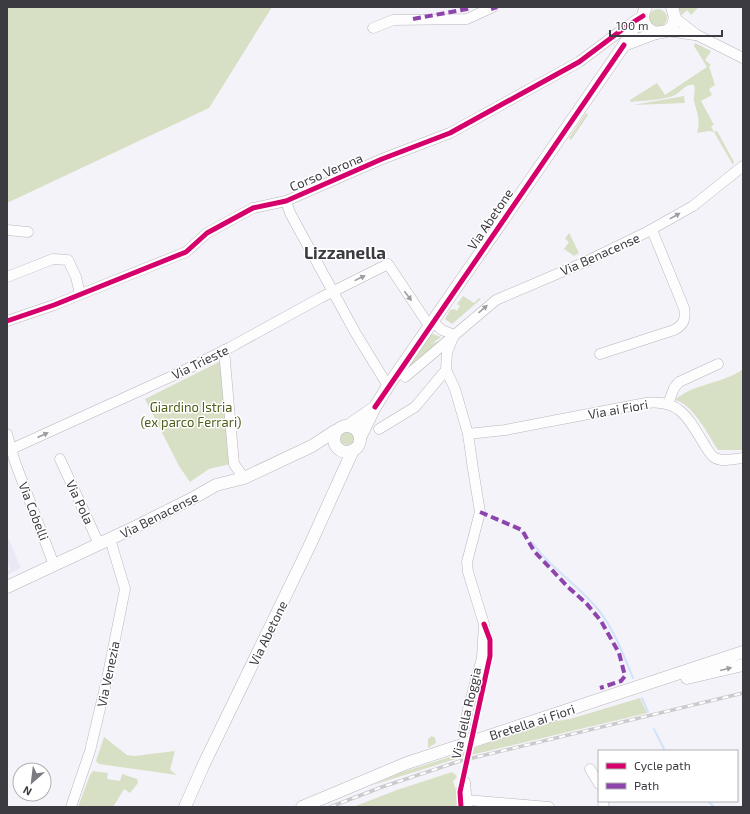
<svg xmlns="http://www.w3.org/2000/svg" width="750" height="814" viewBox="0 0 750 814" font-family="'Exo 2',sans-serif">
<rect width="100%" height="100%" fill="#f4f3f9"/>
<path fill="#ebe8f6" d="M7,535l14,33 -14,7v-4l3,-2 -3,-7z"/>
<g fill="#d7e0c4">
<path d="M7,7h265l-63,101 -202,95z"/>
<path d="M678,7h21l-8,8 -4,-5 -5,5z"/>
<circle cx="658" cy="18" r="9"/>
<path d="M695,43l16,8 -6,9 6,5 -2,1 6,19 -6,4 3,6 -11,6 13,24 -3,1 3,6 3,-1 17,31 -1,3 -19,-33 -5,-1 -12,2c4,-12 0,-20 -3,-32 -1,-5 2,-10 0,-16 -8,-2 -13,7 -19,10 -13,6 -31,5 -44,7l-1,-2 27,-17 8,12 42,-28 -13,-21z"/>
<path d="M684,96l1,7 -52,2z"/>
<path d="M586,113l2,2 -17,25 -2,-2z"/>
<path d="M569,233l10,20 -5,3 -10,-7 5,-7 -4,-3z"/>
<path d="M463,296l11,7 5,-5 2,1 -29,25 -7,-5 5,-9 4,-1 3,2 3,-5 -3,-2z"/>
<path d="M433,334l8,3 -10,7 10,-4 -1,5 -24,20 -9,2 21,-30z"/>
<path d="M221,361l9,103 -21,5 -19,13 -11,-16 -34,-67z"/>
<path d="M743,369v81h-25c-9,-14 -26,-47 -43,-50 19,-17 48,-16 68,-31z"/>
<circle cx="347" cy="438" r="7"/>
<path d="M640,698l7,15 -176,42v-6l80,-27 19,-3z"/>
<path d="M432,736l3,2 1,5 -8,5v-9z"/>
<path d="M104,737l23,18 7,1 41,-5 -5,19 7,5 -78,-11 -3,-3z"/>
<path d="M465,752v4l-92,29 27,-12z"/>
<path d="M93,771l15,2 -1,6 13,2 2,-7 15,5 1,4 -8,10 -6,-4 -11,18h-35l12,-32z"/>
<path d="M452,772l5,4 -1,2 -3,3 2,7 7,2 1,2h-6l2,15h-106l44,-17z"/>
</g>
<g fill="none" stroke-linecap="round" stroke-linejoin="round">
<g stroke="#d0e3fa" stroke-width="2">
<path d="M532,542c17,25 45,42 64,65 18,21 27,47 37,71"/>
<path d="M642,698l6,14"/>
<path d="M654,729l11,22"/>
<path d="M708,801l6,6"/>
</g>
<g stroke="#b8b6bc" stroke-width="11">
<g id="minor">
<path d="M675,18l22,17 46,23"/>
<path d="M373,28l20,-8 74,-1 26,-12"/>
<path d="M667,31l28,4"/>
<path d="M286,201l4,12 65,119 33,54"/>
<path d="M7,230l21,2"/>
<path d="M7,277l46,-18 15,1 8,17 4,17"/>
<path d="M7,321l47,-16 132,-53 21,-19 46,-25 33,-7 96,-42 68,-26 129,-71 48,-36 12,-8"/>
<path d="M433,322l9,8 12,5"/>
<path d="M454,335l-7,17 -1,18 9,19 13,45 5,35 7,43 -13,50 1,10 16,52 -2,34 -14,51 -4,21"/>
<path d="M224,350l10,114 10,14"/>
<path d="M600,354l74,-24c10,-5 12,-11 10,-22l-32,-78"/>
<path d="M405,377l91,-77 89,-38 60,-29 48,-27 50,-40"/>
<path d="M668,404l6,-16 5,-6 39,-18"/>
<path d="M379,429l36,-22 31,-37"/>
<path d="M7,434l8,28 39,103"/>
<path d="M468,434l37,-4 141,-27c34,-4 42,15 58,41 3,5 6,11 11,14 8,4 20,1 28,0"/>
<path d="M7,451l174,-79 48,-24 91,-50 68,-34 42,63"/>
<path d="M60,459l39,85"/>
<path d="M590,769l9,15"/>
<path d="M465,782l2,25"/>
<path d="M467,800l82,7"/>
<path d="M603,801l1,6"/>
<path d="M71,807l19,-56 17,-72 18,-90 -15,-50"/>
</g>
</g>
<g stroke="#b8b6bc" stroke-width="13">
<g id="major">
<path d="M646,7c-6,11 -2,22 10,26"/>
<path d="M624,45l32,-12 11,-2 5,-4 3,-9 -3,-11"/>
<path d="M349,425l26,-18"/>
<circle cx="347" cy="439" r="13"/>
<path d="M360,438l15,-31 13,-21 236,-341 13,-23 6,-6"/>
<path d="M7,587l122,-57 66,-33 21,-12 28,-7 68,-32 23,-15"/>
<path d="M687,678l56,-13"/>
<path d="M185,807l18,-41 106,-219 44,-97"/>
<path d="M302,807l105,-44 336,-111"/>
</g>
</g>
<use href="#minor" stroke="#fdfdfe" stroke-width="10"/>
<use href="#major" stroke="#fdfdfe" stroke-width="12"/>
<g stroke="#cbcacd" stroke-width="3.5">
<path id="rail" d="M330,807l52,-20 78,-26 283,-68"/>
</g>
<use href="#rail" stroke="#fff" stroke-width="2" stroke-dasharray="6" stroke-linecap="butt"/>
<g stroke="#8e44ad" stroke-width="4" stroke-dasharray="8 4" stroke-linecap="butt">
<path d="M491,9l6,-2"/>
<path d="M413,19l54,-10 4,-2"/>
<path d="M480,512l42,18 12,21 34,36 18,16 15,18 18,32 6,23 -4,5 -21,7"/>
</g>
<g stroke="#fff" stroke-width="8">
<g id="cycleway">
<path d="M7,321l47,-16 132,-53 21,-19 46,-25 33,-7 96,-42 68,-26 129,-71 48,-36 16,-10"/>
<path d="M375,407l249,-362"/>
<path d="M461,807l-1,-15 30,-136v-16l-6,-16"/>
</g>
</g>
<use href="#cycleway" stroke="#d6006c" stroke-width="5"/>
</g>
<defs><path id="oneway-solid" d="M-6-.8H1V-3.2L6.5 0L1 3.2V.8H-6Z"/></defs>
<g fill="#9d9ca0">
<use href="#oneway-solid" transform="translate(675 216) rotate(-29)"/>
<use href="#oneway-solid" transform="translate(360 278) rotate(-26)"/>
<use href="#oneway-solid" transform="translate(408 296) rotate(53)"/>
<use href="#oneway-solid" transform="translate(483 309) rotate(-41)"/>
<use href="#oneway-solid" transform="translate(43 435) rotate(-24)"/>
<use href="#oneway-solid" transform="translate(726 669) rotate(-14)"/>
</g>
<g text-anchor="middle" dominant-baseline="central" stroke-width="3" stroke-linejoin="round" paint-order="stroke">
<g font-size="13" fill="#3d3b42" stroke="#fff">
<text transform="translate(326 172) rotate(-23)">Corso Verona</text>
<text transform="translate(490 219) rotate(-56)">Via Abetone</text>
<text transform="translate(600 254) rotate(-24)">Via Benacense</text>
<text transform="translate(200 362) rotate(-26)">Via Trieste</text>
<text transform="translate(618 409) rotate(-10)">Via ai Fiori</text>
<text transform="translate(80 502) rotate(65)">Via Pola</text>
<text transform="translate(34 511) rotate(69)">Via Cobelli</text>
<text transform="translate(159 515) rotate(-27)">Via Benacense</text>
<text transform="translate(268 633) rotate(-64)">Via Abetone</text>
<text transform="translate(108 674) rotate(-78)">Via Venezia</text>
<text transform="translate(466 713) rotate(-77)">Via della Roggia</text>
<text transform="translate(532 722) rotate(-18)">Bretella ai Fiori</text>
</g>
<g font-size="13" fill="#4d5d1a" stroke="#fff">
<text x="191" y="407">Giardino Istria<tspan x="191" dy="15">(ex parco Ferrari)</tspan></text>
</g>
<g font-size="17" font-weight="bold" fill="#3d3b42" stroke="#fff">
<text x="345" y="252">Lizzanella</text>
</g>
</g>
<rect width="750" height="814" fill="none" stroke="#3d3b42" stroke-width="16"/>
<rect x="598" y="750" width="140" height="52" fill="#ffffff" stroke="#b1b1b3"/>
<rect x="606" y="763" width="20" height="6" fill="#d6006c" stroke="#b1b1b3"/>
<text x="634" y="770" font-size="12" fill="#3d3b42">Cycle path</text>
<rect x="606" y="783" width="20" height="6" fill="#8e44ad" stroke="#b1b1b3"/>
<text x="634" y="790" font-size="12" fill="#3d3b42">Path</text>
<g transform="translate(32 782) rotate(208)"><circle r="19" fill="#ffffff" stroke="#b1b1b3"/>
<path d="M0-3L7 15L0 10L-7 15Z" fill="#7d7b82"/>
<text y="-6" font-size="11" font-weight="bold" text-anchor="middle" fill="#3d3b42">N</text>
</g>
<path d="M610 30v6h112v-6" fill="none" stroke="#3d3b42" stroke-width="2"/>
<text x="616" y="30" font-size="12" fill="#3d3b42" stroke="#ffffff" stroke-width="3" paint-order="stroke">100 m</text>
</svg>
